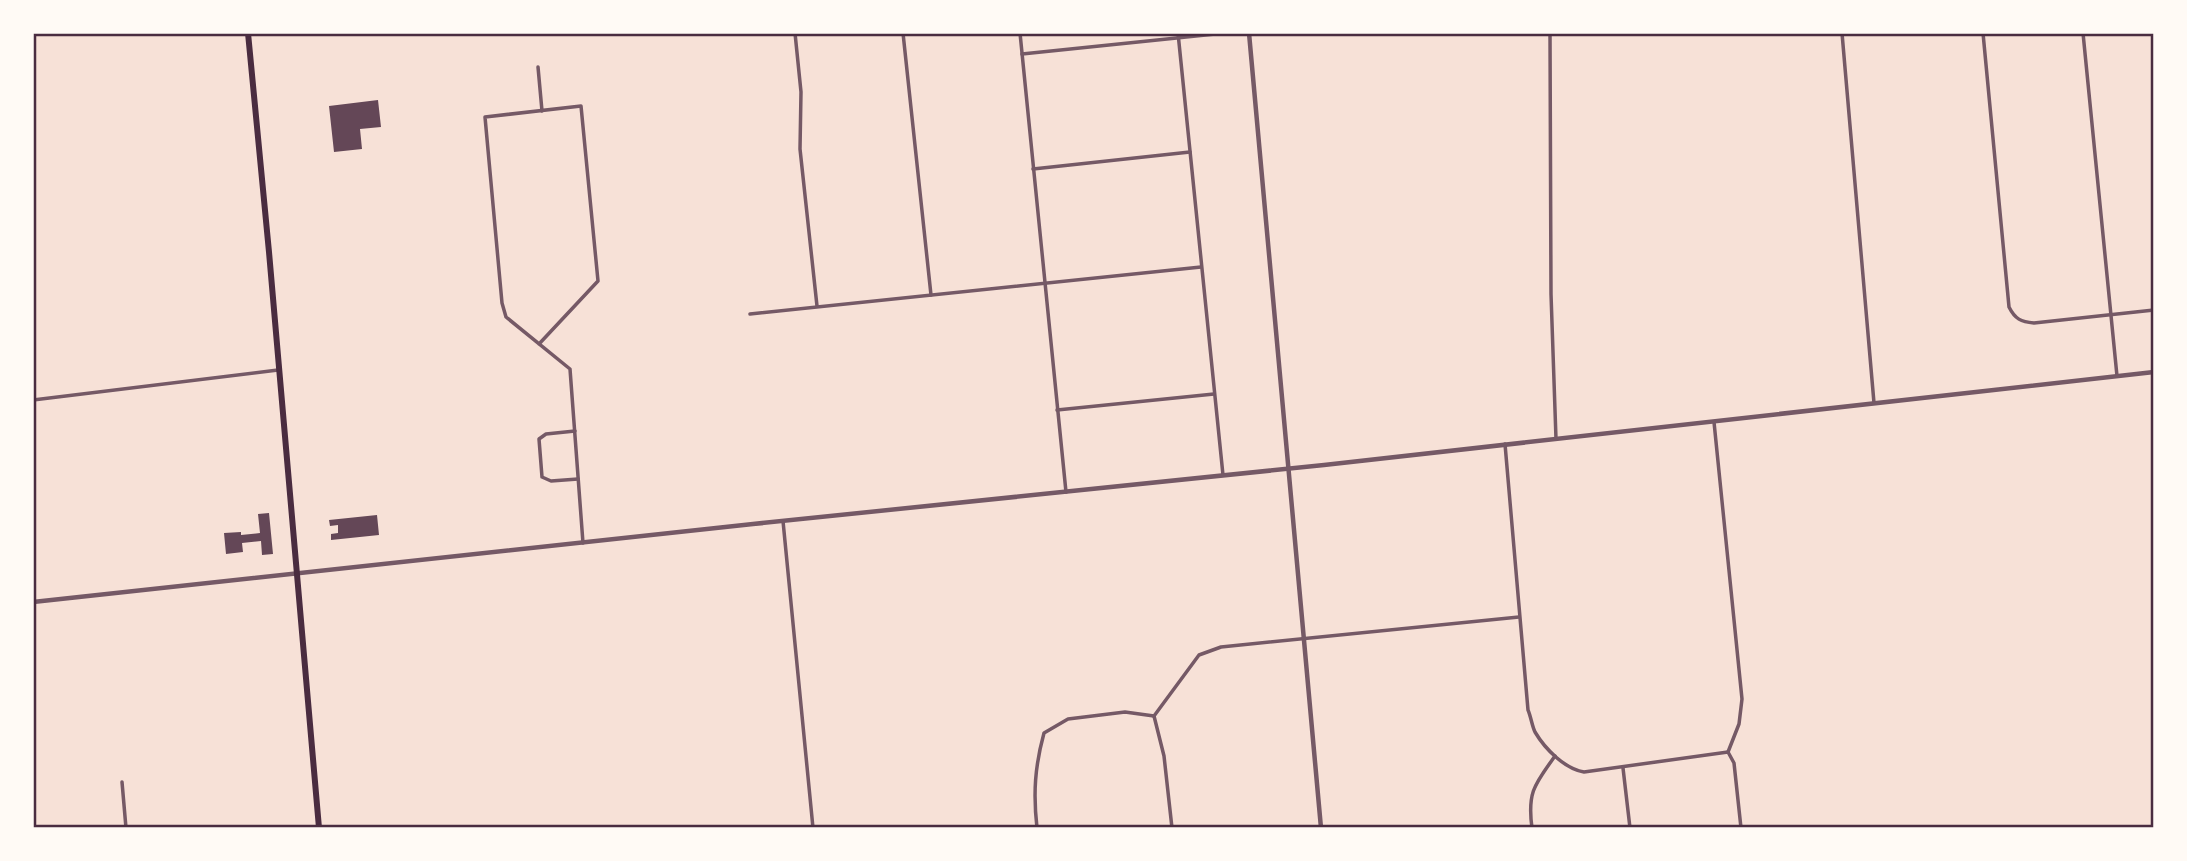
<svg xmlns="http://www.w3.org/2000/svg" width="2187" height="861" viewBox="0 0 2187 861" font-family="'DejaVu Sans',sans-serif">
<rect width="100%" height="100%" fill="#f7e1d7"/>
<g fill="#644757">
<path d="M378,100l3,27 -21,2 2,20 -28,3 -5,-46z"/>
<path d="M269,513l4,41 -11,1 -1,-14 -19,2 1,9 -17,2 -2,-21 17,-1v3l19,-2 -2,-19z"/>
<path d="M377,515l2,20 -48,5v-6l7,-1v-8l-8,1 -1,-6z"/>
</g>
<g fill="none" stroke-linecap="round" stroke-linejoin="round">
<g stroke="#755966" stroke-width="3.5">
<path d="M795,33l6,59 -1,57 17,157"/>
<path d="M903,33l28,262"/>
<path d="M1020,33l46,459"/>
<path d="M1178,33l45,442"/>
<path d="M1550,33l1,261 5,145"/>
<path d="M1842,33l32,370"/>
<path d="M1983,33l26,274c6,12 12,15 25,16l120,-13"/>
<path d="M2083,33l34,343"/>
<path d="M1022,54l203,-21"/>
<path d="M538,67l4,44"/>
<path d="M1033,169l157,-17"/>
<path d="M750,314l451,-47"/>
<path d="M539,344l59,-63 -17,-175 -96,11 17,186 4,14 64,52 13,174"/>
<path d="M33,400l245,-30"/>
<path d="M1057,410l157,-16"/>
<path d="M1714,422l28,277 -3,25 -11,28"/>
<path d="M575,431l-29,3 -7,5 3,38 9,4 27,-2"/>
<path d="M1505,444l23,266c3,7 4,16 7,22 10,17 30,37 49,40l144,-20 6,11 7,65"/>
<path d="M783,521l30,307"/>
<path d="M1154,716l45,-61 22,-8 298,-30"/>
<path d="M1154,716l10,40 8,72"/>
<path d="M1623,768l7,60"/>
<path d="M122,782l4,46"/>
<path d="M1037,828c-4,-35 -2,-62 7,-95l24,-14 57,-7 29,4"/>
<path d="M1532,828c-5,-36 3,-44 23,-72"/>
</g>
<g stroke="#755966" stroke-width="4.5">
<path d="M1249,33l72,795"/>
<path d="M33,602l720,-78 571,-59 830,-93"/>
</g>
<path stroke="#4a2c40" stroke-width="6" d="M248,33l21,219 50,576"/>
</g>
<rect width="2187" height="861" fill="none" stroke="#fffaf5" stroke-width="70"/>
<rect x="35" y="35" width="2117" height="791" fill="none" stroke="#4a2c40" stroke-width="2.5"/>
</svg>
